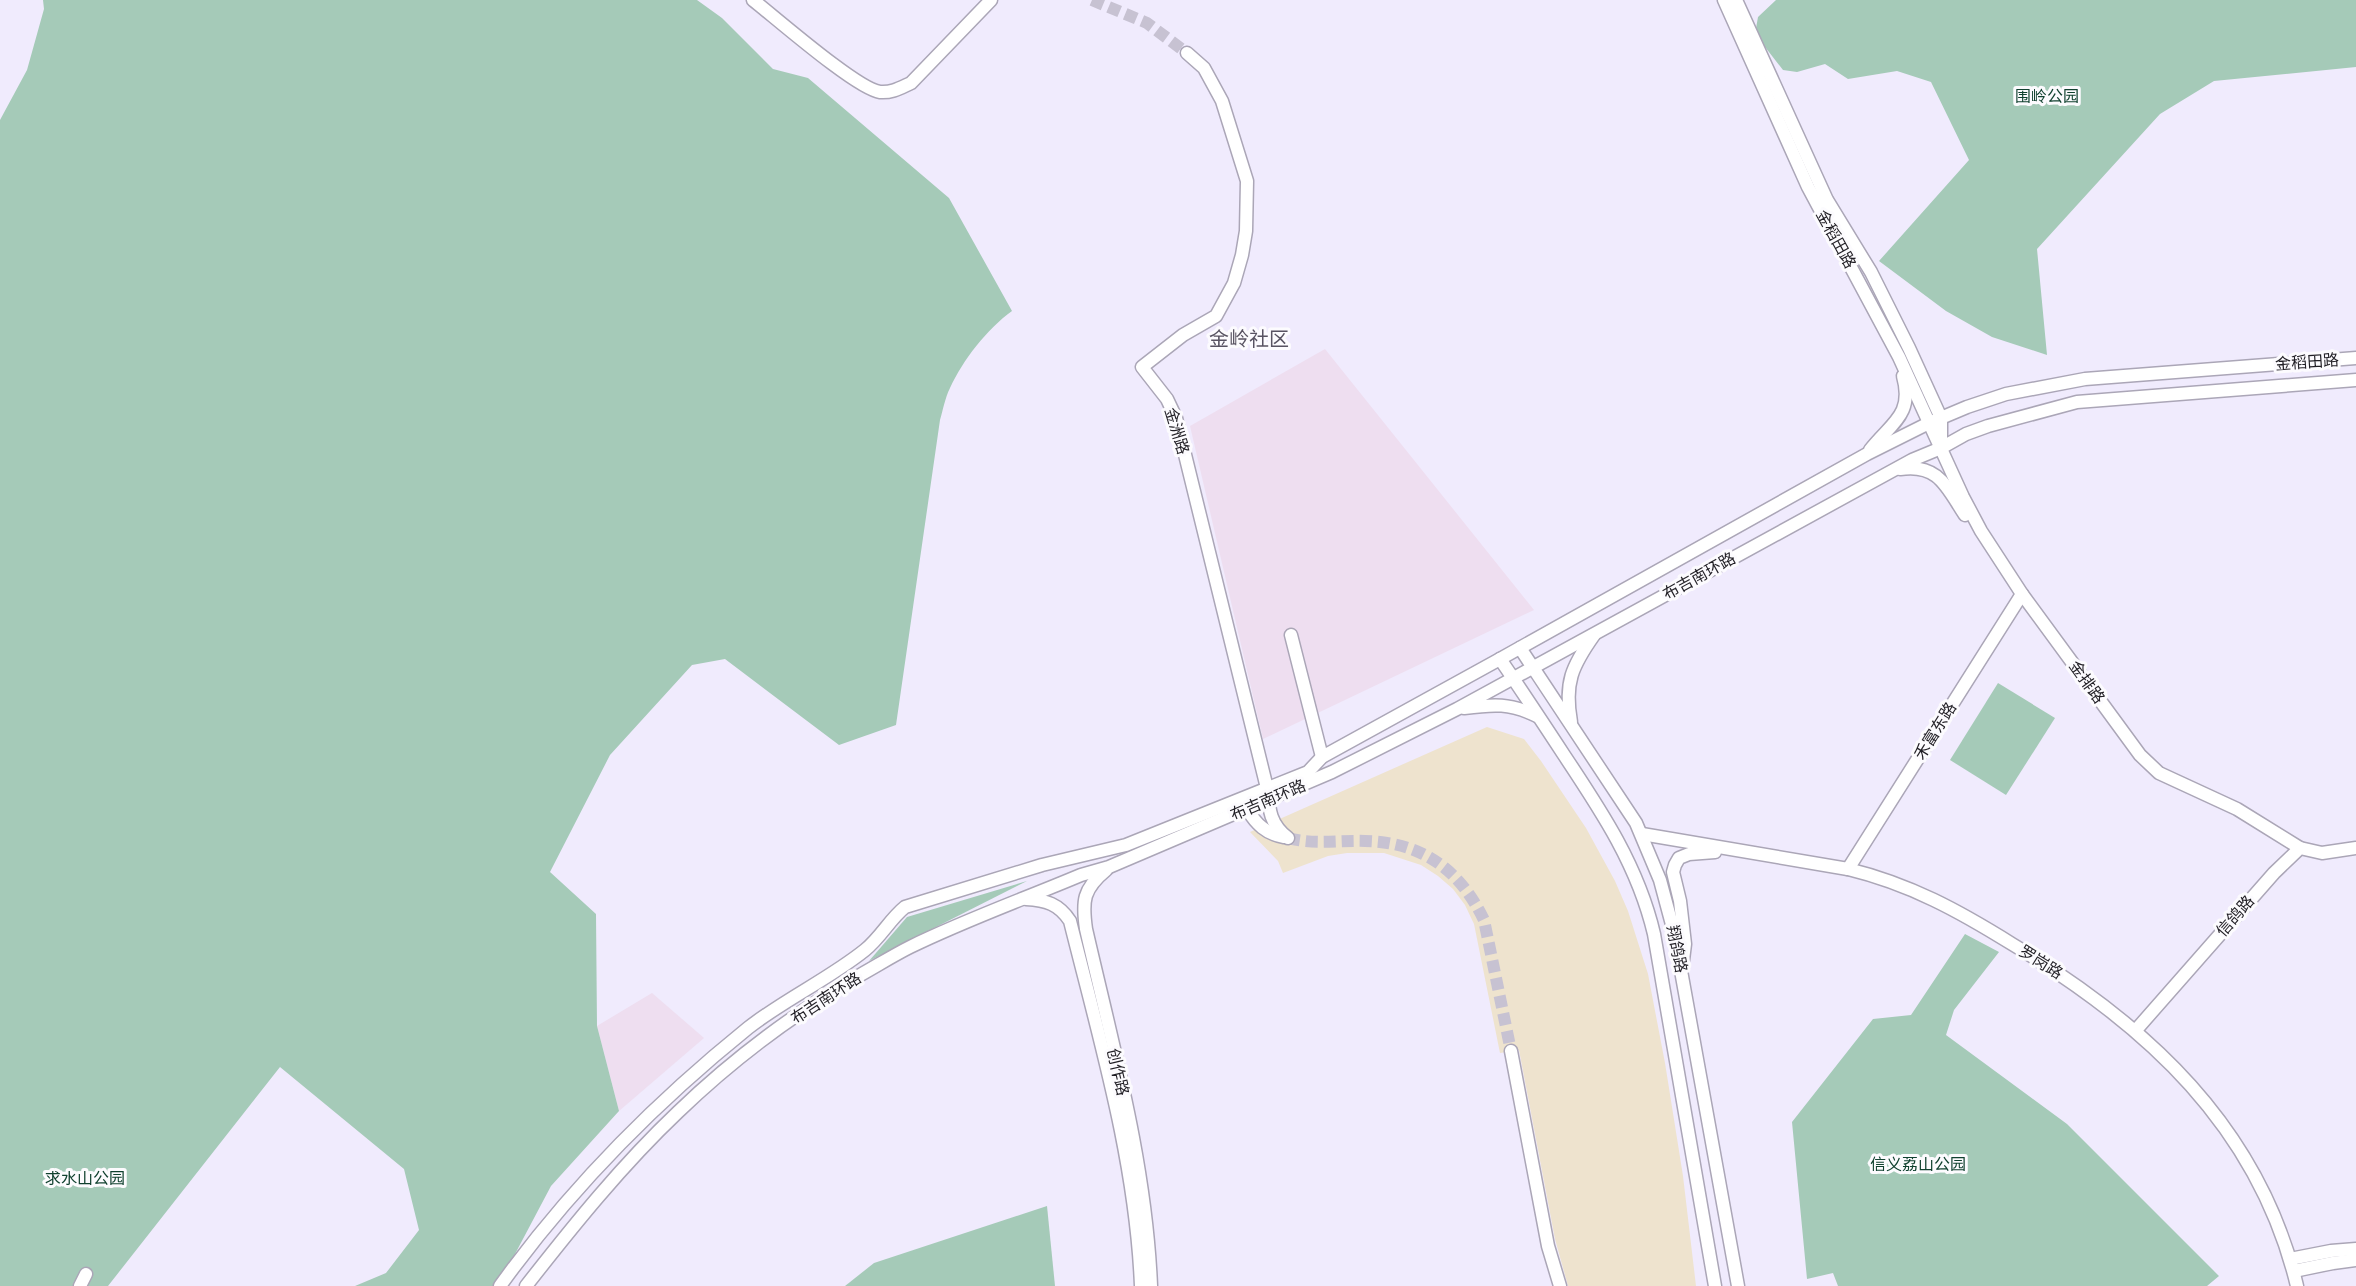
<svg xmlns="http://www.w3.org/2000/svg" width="2356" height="1286" viewBox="0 0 2356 1286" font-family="Helvetica,'Noto Sans SC',sans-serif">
<rect width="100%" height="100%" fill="#f0ebfd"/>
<path fill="#eee3ce" d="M1487,727l37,12 17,22 45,67 29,53 13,30 20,63 17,89 18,113 13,110h-128l-13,-47 -36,-189 -19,3 -26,-129 -9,-19 -12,-16 -15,-13 -17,-11 -37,-12h-37l-19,3 -45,17 -5,-12 -28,-29z"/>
<g fill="#eedef0">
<path d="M1325,349l209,261 -271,129 -73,-313z"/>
<path d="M652,993l52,45 -85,73 -22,-85z"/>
</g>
<g fill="#a5cab8">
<path d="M43,0h654l25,18 51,51 35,9 141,120 63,113c-25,18 -49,49 -62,77 -5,10 -7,22 -10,32l-44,305 -57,20 -114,-86 -33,6 -82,90 -60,117 46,42 1,112 22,85 -68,75 -53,100h-143l31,-13 33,-43 -15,-61 -124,-102 -172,219h-108v-1166l27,-50 17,-61z"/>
<path d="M1776,0h580v67l-142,14 -54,33 -123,135 10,106 -55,-18 -46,-26 -67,-50 90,-101 -38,-78 -34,-11 -49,8 -23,-15 -28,8 -14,-2 -28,-36 3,-17z"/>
<path d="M1998,683l57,35 -49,77 -56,-35z"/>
<path d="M1027,881l-158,80 38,-44z"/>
<path d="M1965,934l34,18 -45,58 -8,25 121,89 152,152 -12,10h-369l-5,-13 -26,6 -15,-157 81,-103 38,-4z"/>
<path d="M1047,1206l8,80h-210l29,-23z"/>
</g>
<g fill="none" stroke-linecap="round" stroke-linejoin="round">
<g stroke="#c7c2d2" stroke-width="12" stroke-dasharray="12 6" stroke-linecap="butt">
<path d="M1092,0l55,23 40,30"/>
<path d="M1288,838c27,7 51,2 77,3 57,1 95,29 119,79l27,131"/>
</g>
<g stroke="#aba6b7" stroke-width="15">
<g id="minor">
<path d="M753,0c23,18 104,89 127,92 12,1 20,-4 31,-9l80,-83"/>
<path d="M1724,0l84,187 91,170 64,140 18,34 41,63 118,161 19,18 78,36 63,39"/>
<path d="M1736,0l91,200 44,72 38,76 32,70v28"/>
<path d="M1187,53l17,15 18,33 25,80 -1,50 -4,24 -8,28 -18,33 -33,19 -41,32 25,32 9,19 91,370c2,22 3,36 21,50"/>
<path d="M1870,450c21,-27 44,-35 33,-74"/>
<path d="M1900,469c39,-6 47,19 65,46"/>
<path d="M1291,635l31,122"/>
<path d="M1520,648l116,175 24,57 14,52 64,354"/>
<path d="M1500,659c22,32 43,64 64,96 38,57 74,111 90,179l61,352"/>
<path d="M1464,708c30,-4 46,-5 73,8"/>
<path d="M1571,722c-7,-39 1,-56 23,-87"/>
<path d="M1247,809c9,15 19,25 37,28"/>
<path d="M1642,834l206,35c62,15 111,42 164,75 135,81 247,183 285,342"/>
<path d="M1848,869l174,-275"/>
<path d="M1106,870c-23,19 -24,31 -20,59 27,118 60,235 65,357"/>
<path d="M1026,899c20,1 33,5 44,22 30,120 66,241 71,365"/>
<path d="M1683,960l2,-16 -5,-43 -7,-29 2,-7 4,-7 10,-4 26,-2"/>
<path d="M2136,1030l138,-157 26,-25 22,5 34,-5"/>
<path d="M1511,1051l37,195 12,40"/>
<path d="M2290,1259l41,-8 25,-2"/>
<path d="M2294,1271l39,-8 23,-3"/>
<path d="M80,1286l6,-12"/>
<path d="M500,1286c70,-97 155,-183 248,-258 37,-29 81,-49 117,-78 16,-13 25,-31 40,-43l137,-42 84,-20 182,-73 14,-15 178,-98 367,-205 62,-31 38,-16 39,-13 79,-15 271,-21"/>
<path d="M526,1286c47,-60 96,-121 152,-174 55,-53 118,-100 184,-138 16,-9 32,-19 48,-27 55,-27 114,-48 171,-72l28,-8 223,-95 125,-63 455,-249 29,-12 25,-14 22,-8 89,-24 279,-22"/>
</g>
</g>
<use href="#minor" stroke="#fff" stroke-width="12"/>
</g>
<g text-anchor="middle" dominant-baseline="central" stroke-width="6" stroke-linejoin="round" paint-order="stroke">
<g font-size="16" fill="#10412f" stroke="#fcfbfe">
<text x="2047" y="96">围岭公园</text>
<text x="1918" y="1164">信义荔山公园</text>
<text x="85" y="1178">求水山公园</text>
</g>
<g font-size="16" fill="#211f25" stroke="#fcfbfe">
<text transform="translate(1836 239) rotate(61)">金稻田路</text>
<text transform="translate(2307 362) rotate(-4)">金稻田路</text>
<text transform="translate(1177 431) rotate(73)">金洲路</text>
<text transform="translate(1699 576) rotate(-29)">布吉南环路</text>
<text transform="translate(2087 682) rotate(54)">金排路</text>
<text transform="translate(1935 731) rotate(-58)">禾富东路</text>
<text transform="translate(1268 800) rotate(-23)">布吉南环路</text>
<text transform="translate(2235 916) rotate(-49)">信鸽路</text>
<text transform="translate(1677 949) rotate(79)">翔鸽路</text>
<text transform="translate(2041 962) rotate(32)">罗岗路</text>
<text transform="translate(826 998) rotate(-33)">布吉南环路</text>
<text transform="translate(1118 1072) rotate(77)">创作路</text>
</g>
<g font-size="20" fill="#585362" stroke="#fcfbfe">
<text x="1249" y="339">金岭社区</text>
</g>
</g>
</svg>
